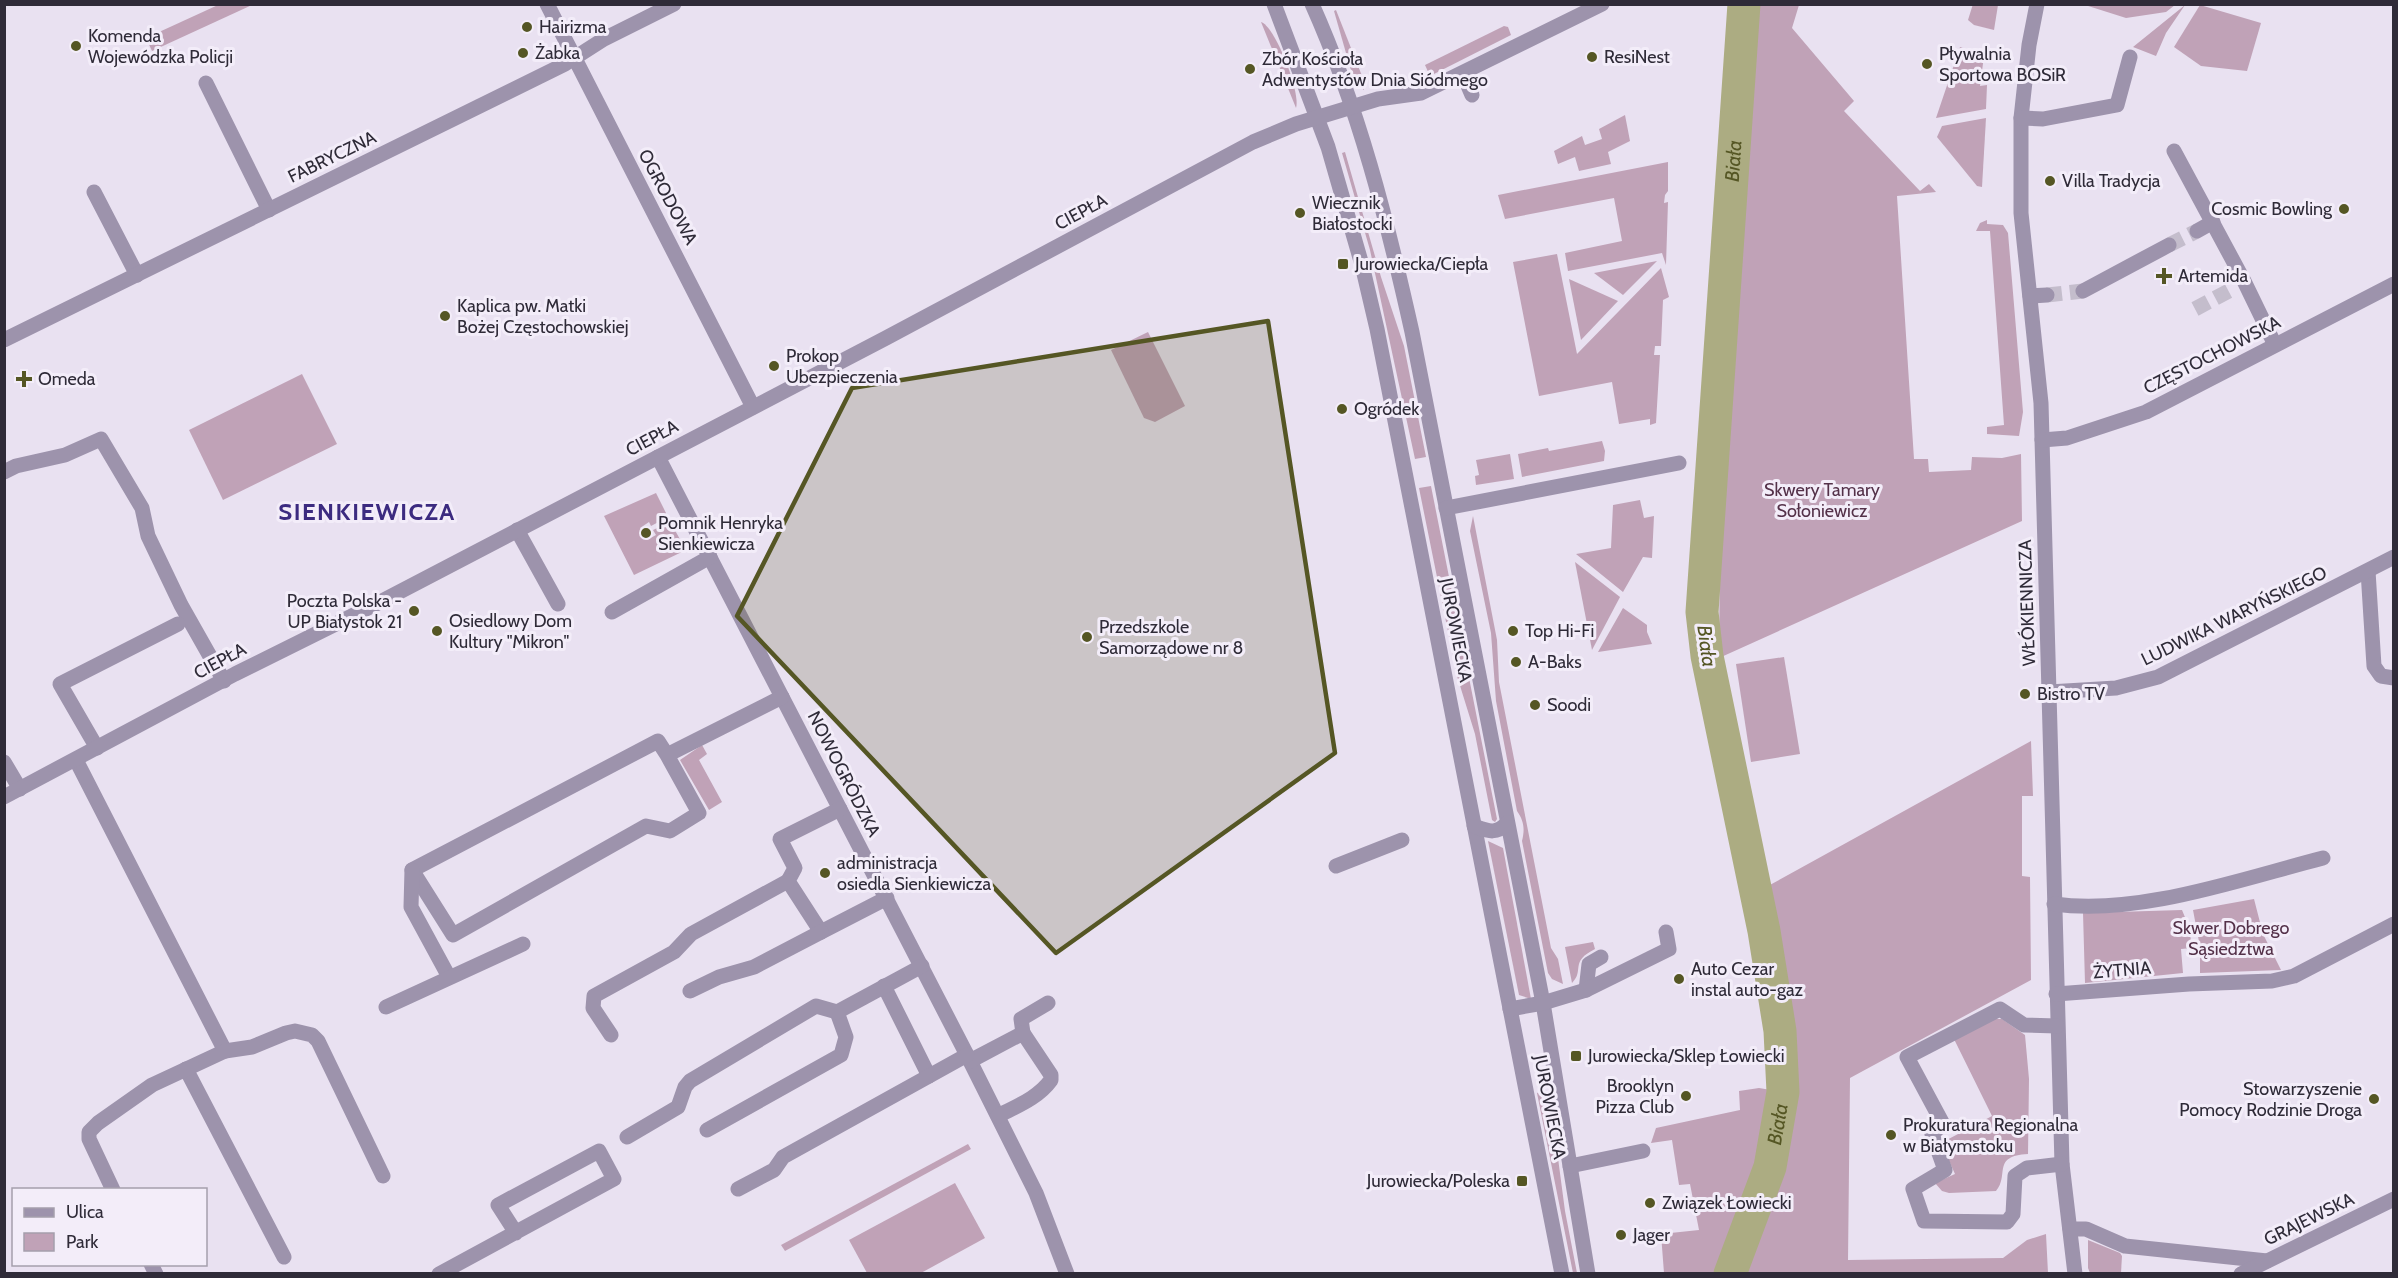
<svg xmlns="http://www.w3.org/2000/svg" width="2398" height="1278" viewBox="0 0 2398 1278" font-family="Cabin,sans-serif">
<rect width="100%" height="100%" fill="#e9e1f1"/>
<g fill="#c0a2b7">
<path d="M1973,4l25,1 -4,25 -20,-5 -6,-5z"/>
<path d="M218,5h34l-100,46 -6,-13z"/>
<path d="M1744,5h55l-7,23 62,73 -10,10 76,80 9,-7 7,8 -39,4 17,263h14l1,13 42,-2 1,-13 30,1 19,-4 1,67 -303,137 3,-325z"/>
<path d="M2085,5h90l-9,7 -40,6z"/>
<path d="M2185,5l-19,28 -10,23 -23,-9z"/>
<path d="M2200,5l61,18 -14,48 -46,-5 -27,-19z"/>
<path d="M1336,10l28,71v9l-10,-9 -20,-70z"/>
<path d="M1261,22c14,4 40,71 35,86z"/>
<path d="M1504,26l4,1 3,8 -81,41 -5,-11z"/>
<path d="M1960,47l24,9 -4,30 7,-1 -1,24 -50,9z"/>
<path d="M1625,115l5,26 -22,11 3,12 -32,7 -4,-14 -17,7 -4,-13 28,-15 3,9 17,-6 -3,-10z"/>
<path d="M1986,118l-4,69 -5,-1 -40,-49 5,-11z"/>
<path d="M1345,152l36,125 23,69 22,111 -11,2 -45,-209 -28,-97z"/>
<path d="M1668,162v29l-3,4 -1,8 4,-1 -2,63 -4,-12 -94,18 -3,-18 57,-12 -8,-43 -109,21 -7,-24z"/>
<path d="M1987,220v4l16,1 5,8 15,179 -4,24 -32,-2v-7l17,-2 -14,-194h-14l4,-8z"/>
<path d="M1557,254l20,100 84,-86 8,29 -6,3 -2,46h-6l-1,9h6l-4,68 -6,2v-6l-31,5 -7,-42 -73,14 -26,-134z"/>
<path d="M1657,261l-34,34 -29,-22z"/>
<path d="M1569,279l49,22 -37,39z"/>
<path d="M1148,332l37,74 -30,16 -11,-4 -33,-68z"/>
<path d="M302,374l35,70 -114,56 -34,-70z"/>
<path d="M1602,441l3,10 -1,10 -82,16 -4,-23 30,-6 1,3z"/>
<path d="M1510,454l4,25 -38,6 -1,-9 4,-1 -3,-15z"/>
<path d="M1431,486l66,333 -2,3 -3,-2 -17,-86 -18,-58 -38,-188z"/>
<path d="M656,493l10,20v5l-15,8 -2,-4 -9,6 7,12 9,-5 -3,-5 15,-7 4,2 14,25 -52,25 -30,-59z"/>
<path d="M1640,500l4,18 10,-2 -2,42 -9,-1 -20,35 -47,-38 35,-6 2,-43z"/>
<path d="M1473,516l24,124 2,42 52,266 7,11 5,25 -11,-5 -4,-6 -26,-132c3,-12 2,-20 -5,-30l-21,-110 -5,-68 -21,-102z"/>
<path d="M1575,562l45,35 -28,53z"/>
<path d="M1623,608l24,17v7l5,12 -54,8z"/>
<path d="M1784,657l16,97 -49,8 -15,-98z"/>
<path d="M2031,741l2,55h-11v80l8,1 1,103 -181,98 -2,182 155,-2 24,-18 19,-6 2,39h-384l-3,-39 38,-4 -9,-46 -11,1 -7,-45 -21,3 5,-15 84,-18 -1,-19 20,-3 24,4 -2,-61 -17,-100 4,-45z"/>
<path d="M702,745l5,9 -8,6 23,42 -13,8 -29,-50z"/>
<path d="M1488,841l15,7 28,151 -12,-4z"/>
<path d="M2254,899l9,35 18,36 -81,3v-26l-7,-37z"/>
<path d="M2182,910l7,17 3,21 -11,1 2,24 -98,10 -2,-70z"/>
<path d="M1593,942l2,7c-26,13 -10,21 -23,34l-7,-36z"/>
<path d="M1986,1019h16l23,16 4,44 -1,75c-37,2 -18,21 -32,37l-47,2 -7,-2 -7,-8 20,-9 -14,-31 51,-27 -39,-79z"/>
<path d="M1540,1092l16,51 9,68 12,62h-4l-36,-180z"/>
<path d="M968,1144l3,5 -186,102 -4,-6z"/>
<path d="M955,1183l30,55 -64,35h-54l-18,-33z"/>
<path d="M2088,1240l32,13 2,3 -1,17h-31l-2,-5z"/>
</g>
<g fill="none" stroke-linecap="round" stroke-linejoin="round">
<path stroke="#acac82" stroke-width="33" id="s1" d="M1730,1274l40,-107 13,-75 -3,-61 -16,-100 -57,-275 -5,-44 42,-608"/>
<g stroke="#c4bdcc" stroke-width="15" stroke-dasharray="15 8" stroke-linecap="butt">
<path d="M2169,245l28,-14"/>
<path d="M2047,295l36,-4"/>
<path d="M2195,309l34,-18"/>
</g>
<g stroke="#9d93ac" stroke-width="15">
<path d="M547,4l206,403"/>
<path d="M1274,4l54,143 34,118 15,64 185,945"/>
<path d="M1312,4c47,105 75,216 100,328l131,671 45,271"/>
<path d="M2037,4l-8,41 -8,73v95l20,190 21,761 13,110"/>
<path d="M1463,74l9,21"/>
<path d="M206,83l63,127"/>
<path d="M2021,118l22,1 74,-14 13,-48"/>
<path d="M2174,151l70,130 31,64"/>
<path d="M94,192l43,83"/>
<path d="M2197,231l16,-9"/>
<path d="M2083,291l86,-46"/>
<path d="M2030,296l17,-1"/>
<path d="M4,340l561,-276 39,-25 70,-35"/>
<path d="M2042,440l25,-2 79,-26 248,-128"/>
<path d="M658,457l309,598 69,138 31,81"/>
<path d="M4,472l12,-6 49,-11 36,-16 41,69 6,28 33,69 43,76"/>
<path d="M1446,508l233,-45"/>
<path d="M517,530l41,74"/>
<path d="M2368,571l6,95 7,10 13,2"/>
<path d="M612,612l98,-55"/>
<path d="M2049,692l67,-4 42,-11 236,-120"/>
<path d="M97,748l-37,-64 118,-60"/>
<path d="M667,755l-9,-14 -246,129 41,65 193,-109 24,5 29,-18 -32,-58 115,-58"/>
<path d="M76,760l149,291"/>
<path d="M4,762l16,27"/>
<path d="M4,797l231,-123 149,-74 502,-262 367,-196 43,-18 82,-25 43,-6 181,-89"/>
<path d="M840,809l-60,30 15,29 -7,13 33,51 66,-34"/>
<path d="M1474,826c14,5 22,9 33,-3"/>
<path d="M1336,866l66,-26"/>
<path d="M412,870l-1,37 38,70"/>
<path d="M2054,904c84,12 187,-25 269,-46"/>
<path d="M884,986l45,90"/>
<path d="M1586,990l3,-26 12,-7"/>
<path d="M690,991l29,-14 35,-10 67,-35"/>
<path d="M2056,994l133,-10 83,-3 22,-5 100,-52"/>
<path d="M386,1007l137,-63"/>
<path d="M1510,1009l33,-6 43,-13 83,-41 -3,-17"/>
<path d="M2057,1026l-33,-1 -24,-16 -93,48 36,67 -11,10 13,36 -32,19 11,32 83,1 6,-8 2,-38 12,-8 35,-4"/>
<path d="M1023,1033l-2,-14 27,-16"/>
<path d="M611,1035l-18,-27 1,-12 80,-44 17,-18 97,-53"/>
<path d="M970,1061l53,-28 28,42v5c-13,18 -34,26 -53,36"/>
<path d="M186,1069l98,188"/>
<path d="M707,1130l134,-75 5,-18 -9,-25"/>
<path d="M627,1137l51,-30 7,-20 5,-6 126,-75 21,6 85,-46"/>
<path d="M1570,1166l73,-15"/>
<path d="M738,1189l36,-19 9,-13 184,-102"/>
<path d="M113,1190l-24,-51v-7l9,-9 54,-38 73,-34 27,-4 34,-14 9,-2 17,4 6,6 65,135"/>
<path d="M2070,1229h16l39,17 142,15"/>
<path d="M151,1264l5,10"/>
<path d="M439,1274l175,-95 -15,-28 -101,54 18,28"/>
<path d="M2241,1274l153,-75"/>
</g>
</g>
<path fill="#555624" fill-opacity="0.2" stroke="#555624" stroke-width="4.5" stroke-linejoin="round" d="M1268,321l67,432 -279,200 -319,-337 115,-228z"/>
<g fill="#555624" stroke="#f3edf9" stroke-width="2">
<circle cx="527" cy="27" r="6"/>
<circle cx="76" cy="46" r="6"/>
<circle cx="523" cy="53" r="6"/>
<circle cx="1592" cy="57" r="6"/>
<circle cx="1927" cy="64" r="6"/>
<circle cx="1250" cy="69" r="6"/>
<circle cx="2050" cy="181" r="6"/>
<circle cx="2344" cy="209" r="6"/>
<circle cx="1300" cy="213" r="6"/>
<rect x="1337" y="258" width="12" height="12" rx="3"/>
<path d="M2161 267h6v6h6v6h-6v6h-6v-6h-6v-6h6z"/>
<circle cx="445" cy="316" r="6"/>
<circle cx="774" cy="366" r="6"/>
<path d="M21 370h6v6h6v6h-6v6h-6v-6h-6v-6h6z"/>
<circle cx="1342" cy="409" r="6"/>
<circle cx="646" cy="533" r="6"/>
<circle cx="414" cy="611" r="6"/>
<circle cx="437" cy="631" r="6"/>
<circle cx="1513" cy="631" r="6"/>
<circle cx="1087" cy="637" r="6"/>
<circle cx="1516" cy="662" r="6"/>
<circle cx="2025" cy="694" r="6"/>
<circle cx="1535" cy="705" r="6"/>
<circle cx="825" cy="873" r="6"/>
<circle cx="1679" cy="979" r="6"/>
<rect x="1570" y="1050" width="12" height="12" rx="3"/>
<circle cx="1686" cy="1096" r="6"/>
<circle cx="2374" cy="1099" r="6"/>
<circle cx="1891" cy="1135" r="6"/>
<rect x="1516" y="1175" width="12" height="12" rx="3"/>
<circle cx="1650" cy="1203" r="6"/>
<circle cx="1621" cy="1235" r="6"/>
</g>
<g text-anchor="middle" dominant-baseline="central" stroke-width="6" stroke-linejoin="round" paint-order="stroke">
<g font-size="18" fill="#2f2b38" stroke="#f3edf9" text-anchor="start">
<text x="539" y="27">Hairizma</text>
<text x="88" y="36">Komenda<tspan x="88" dy="21">Wojewódzka Policji</tspan></text>
<text x="535" y="53">Żabka</text>
<text x="1939" y="54">Pływalnia<tspan x="1939" dy="21">Sportowa BOSiR</tspan></text>
<text x="1604" y="57">ResiNest</text>
<text x="1262" y="59">Zbór Kościoła<tspan x="1262" dy="21">Adwentystów Dnia Siódmego</tspan></text>
<text x="2062" y="181">Villa Tradycja</text>
<text x="1312" y="203">Wiecznik<tspan x="1312" dy="21">Białostocki</tspan></text>
<text x="2332" y="209" text-anchor="end">Cosmic Bowling</text>
<text x="1355" y="264">Jurowiecka/Ciepła</text>
<text x="2178" y="276">Artemida</text>
<text x="457" y="306">Kaplica pw. Matki<tspan x="457" dy="21">Bożej Częstochowskiej</tspan></text>
<text x="786" y="356">Prokop<tspan x="786" dy="21">Ubezpieczenia</tspan></text>
<text x="38" y="379">Omeda</text>
<text x="1354" y="409">Ogródek</text>
<text x="658" y="523">Pomnik Henryka<tspan x="658" dy="21">Sienkiewicza</tspan></text>
<text x="402" y="601" text-anchor="end">Poczta Polska -<tspan x="402" dy="21">UP Białystok 21</tspan></text>
<text x="449" y="621">Osiedlowy Dom<tspan x="449" dy="21">Kultury "Mikron"</tspan></text>
<text x="1099" y="627">Przedszkole<tspan x="1099" dy="21">Samorządowe nr 8</tspan></text>
<text x="1525" y="631">Top Hi-Fi</text>
<text x="1528" y="662">A-Baks</text>
<text x="2037" y="694">Bistro TV</text>
<text x="1547" y="705">Soodi</text>
<text x="837" y="863">administracja<tspan x="837" dy="21">osiedla Sienkiewicza</tspan></text>
<text x="1691" y="969">Auto Cezar<tspan x="1691" dy="21">instal auto-gaz</tspan></text>
<text x="1588" y="1056">Jurowiecka/Sklep Łowiecki</text>
<text x="1674" y="1086" text-anchor="end">Brooklyn<tspan x="1674" dy="21">Pizza Club</tspan></text>
<text x="2362" y="1089" text-anchor="end">Stowarzyszenie<tspan x="2362" dy="21">Pomocy Rodzinie Droga</tspan></text>
<text x="1903" y="1125">Prokuratura Regionalna<tspan x="1903" dy="21">w Białymstoku</tspan></text>
<text x="1510" y="1181" text-anchor="end">Jurowiecka/Poleska</text>
<text x="1662" y="1203">Związek Łowiecki</text>
<text x="1633" y="1235">Jager</text>
</g>
<g font-size="18" fill="#2f2b38" stroke="#f3edf9">
<text transform="translate(332 157) rotate(-26)">FABRYCZNA</text>
<text transform="translate(668 197) rotate(62)">OGRODOWA</text>
<text transform="translate(1081 212) rotate(-28)">CIEPŁA</text>
<text transform="translate(2212 355) rotate(-27)">CZĘSTOCHOWSKA</text>
<text transform="translate(652 438) rotate(-28)">CIEPŁA</text>
<text transform="translate(2027 603) rotate(-92)">WŁÓKIENNICZA</text>
<text transform="translate(2234 616) rotate(-26)">LUDWIKA WARYŃSKIEGO</text>
<text transform="translate(1456 630) rotate(79)">JUROWIECKA</text>
<text transform="translate(220 661) rotate(-28)">CIEPŁA</text>
<text transform="translate(844 774) rotate(63)">NOWOGRÓDZKA</text>
<text transform="translate(2122 970) rotate(-5)">ŻYTNIA</text>
<text transform="translate(1550 1107) rotate(79)">JUROWIECKA</text>
<text transform="translate(2309 1219) rotate(-26)">GRAJEWSKA</text>
</g>
<g font-size="18" fill="#543149" stroke="#f3edf9">
<text x="1822" y="490">Skwery Tamary<tspan x="1822" dy="21">Sołoniewicz</tspan></text>
<text x="2231" y="928">Skwer Dobrego<tspan x="2231" dy="21">Sąsiedztwa</tspan></text>
</g>
<g font-size="20" font-style="italic" fill="#555624" stroke="#f3edf9">
<text stroke="none"><textPath href="#s1" startOffset="1130">Biała</textPath></text>
<text transform="translate(1707 646) rotate(82)">Biała</text>
<text stroke="none"><textPath href="#s1" startOffset="158">Biała</textPath></text>
</g>
<g font-size="24" font-weight="bold" letter-spacing="1.5" fill="#3c2b80" stroke="#f3edf9">
<text x="367" y="511">SIENKIEWICZA</text>
</g>
</g>
<rect width="2398" height="1278" fill="none" stroke="#2f2b38" stroke-width="12"/>
<rect x="12" y="1188" width="195" height="78" fill="#f3edf9" stroke="#a59fac" stroke-width="1.5"/>
<rect x="24" y="1208" width="30" height="9" fill="#9d93ac" stroke="#a59fac" stroke-width="1.5"/>
<text x="66" y="1218" font-size="18" fill="#2f2b38">Ulica</text>
<rect x="24" y="1233" width="30" height="18" fill="#c0a2b7" stroke="#a59fac" stroke-width="1.5"/>
<text x="66" y="1248" font-size="18" fill="#2f2b38">Park</text>
</svg>
